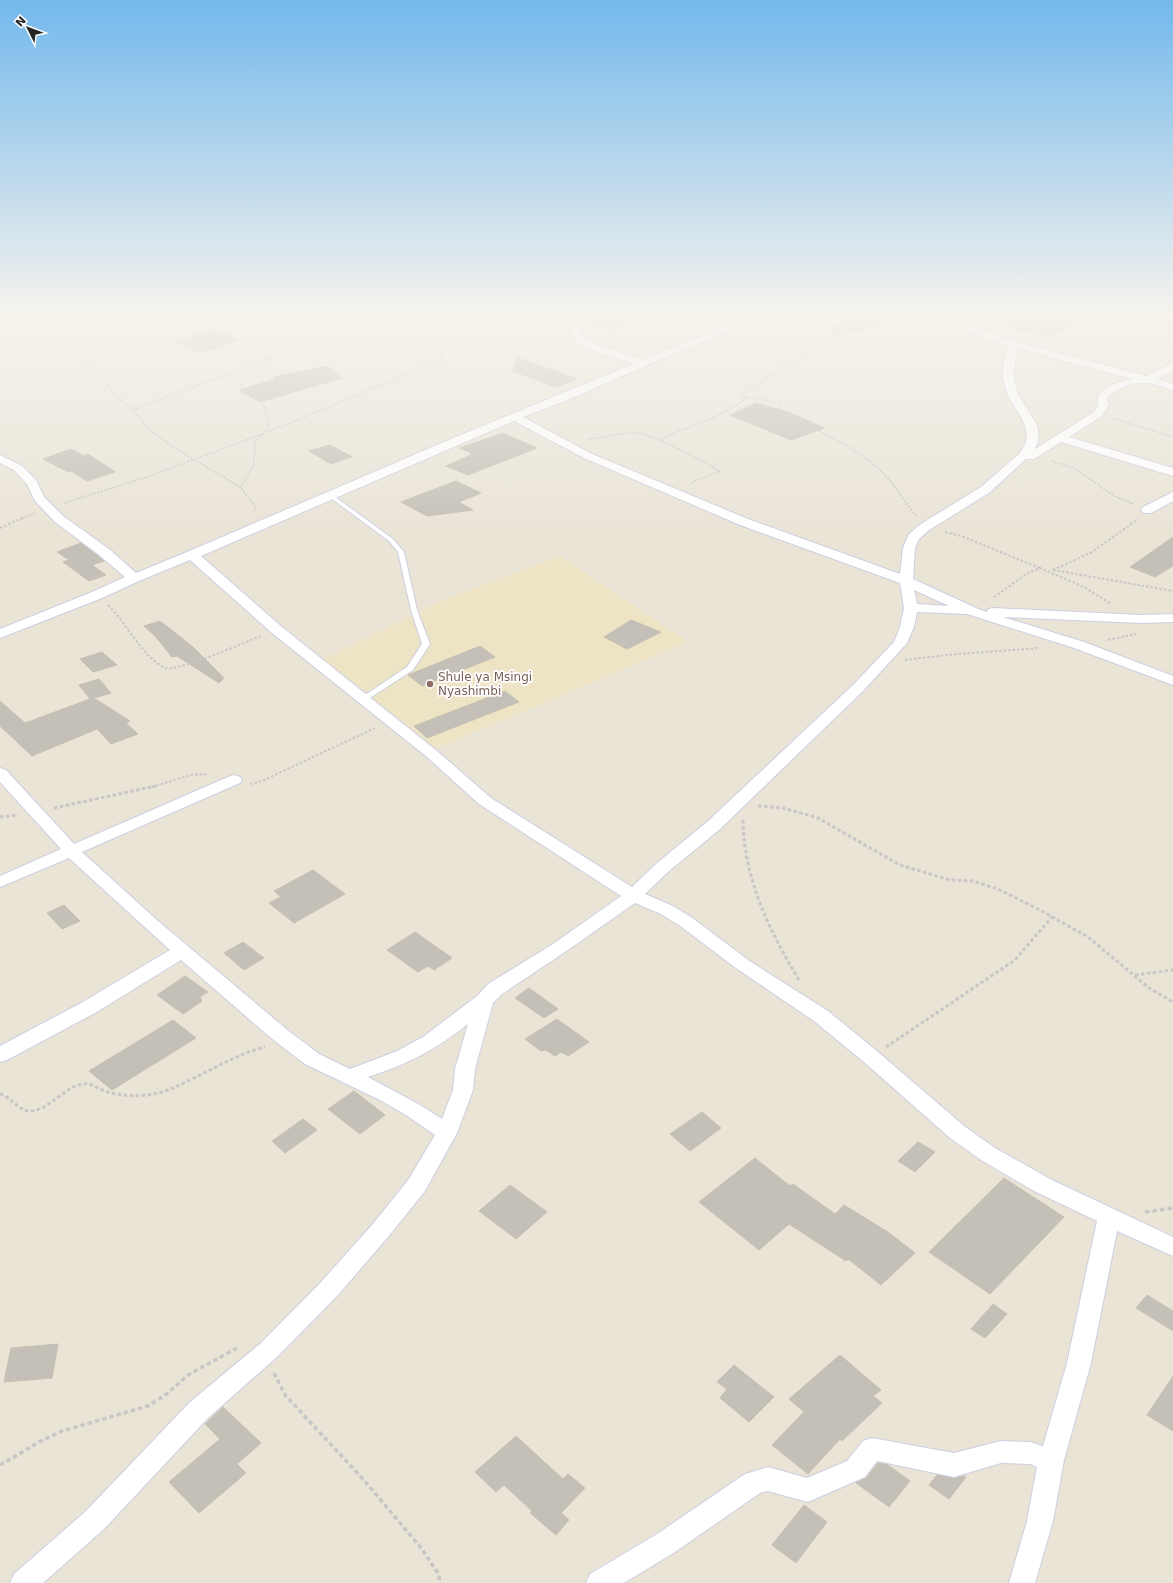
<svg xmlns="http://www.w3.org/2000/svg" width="1173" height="1583" viewBox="0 0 1173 1583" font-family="'DejaVu Sans',sans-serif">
<rect width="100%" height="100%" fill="#eae4d7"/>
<path fill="#ede4c5" d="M560,556l128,86 -255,108 -111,-90 123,-61z"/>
<g fill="#c5c0b7" stroke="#c5c0b1">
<path d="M612,312h43l1,1 -46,17 -25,-8z"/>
<path d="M868,312l22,10 -56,15 -3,-9z"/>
<path d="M1027,313l46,11 -22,13 -45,-10z"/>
<path d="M213,329l26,11 -38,13 -28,-11z"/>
<path d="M518,358l59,21 -21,8 -43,-16z"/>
<path d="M328,366l14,12 -82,24 -21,-12 37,-11 -3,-2z"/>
<path d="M756,403l33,9 35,16 -33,12 -61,-25z"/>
<path d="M503,433l34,15 -69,27 -22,-9 27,-12 -13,-6z"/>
<path d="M330,445l22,12 -21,7 -22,-13z"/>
<path d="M71,449l13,7 4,-2 27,18 -28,9 -16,-10 -3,1 -25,-13z"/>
<path d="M456,481l25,12 -22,9 14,8 -46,6 -26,-14z"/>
<path d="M1173,537v29l-18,11 -25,-10z"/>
<path d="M81,543l23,18 -12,4 14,10 -17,6 -26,-19 6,-2 -12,-8z"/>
<path d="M631,620l30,12 -34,17 -23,-12z"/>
<path d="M160,621l33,26 31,31 -5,5 -42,-27 -5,1 -16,-20 -12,-11z"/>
<path d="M480,646l15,11 -73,29 -14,-11z"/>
<path d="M102,652l15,13 -24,7 -13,-13z"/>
<path d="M99,679l12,14 -17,5 36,23 -4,2 12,11 -27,10 -14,-15 -65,27 -32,-30v-25l25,22 65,-24 -11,-14z"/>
<path d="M505,691l14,11 -92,36 -13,-12z"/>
<path d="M313,870l32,24 -51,29 -25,-20 12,-6 -7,-6z"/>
<path d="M64,905l16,16 -18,8 -15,-16z"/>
<path d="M415,932l37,26 -18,12 -6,-4 -10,6 -31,-22z"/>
<path d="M243,942l21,16 -20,12 -20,-17z"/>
<path d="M185,976l23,16 -8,5 2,4 -19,13 -26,-19z"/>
<path d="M529,988l29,21 -14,9 -29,-20z"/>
<path d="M557,1019l32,23 -21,14 -7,-4 -6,4 -9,-6 -5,1 -16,-12z"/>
<path d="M173,1020l23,18 -84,52 -23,-19z"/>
<path d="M354,1091l31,24 -25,19 -32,-25z"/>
<path d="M702,1112l19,16 -31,23 -20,-17z"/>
<path d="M303,1119l14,11 -32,23 -13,-12z"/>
<path d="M918,1142l17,10 -20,20 -17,-11z"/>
<path d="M755,1158l35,28 3,-2 42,30 9,-9 44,27 27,21 -34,32 -33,-26 -2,2 -57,-37 -30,26 -60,-48z"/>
<path d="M1004,1178l60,39 -74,77 -61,-42z"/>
<path d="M510,1185l37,27 -31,27 -37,-28z"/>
<path d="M1147,1295l26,16v20l-37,-23z"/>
<path d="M993,1304l14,10 -22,24 -14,-9z"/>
<path d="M58,1344l-6,34 -48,4 7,-34z"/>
<path d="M840,1355l41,35 -8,6 9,7 -40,38 -2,-2 -32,35 -36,-29 32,-33 -15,-13z"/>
<path d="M734,1365l40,32 -25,25 -29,-24 7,-9 -10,-7z"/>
<path d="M1173,1376v55l-26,-16z"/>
<path d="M223,1407l38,36 -24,21 9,9 -47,40 -30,-31 51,-43 -15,-15z"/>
<path d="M516,1436l47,43 5,-5 17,14 -24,25 8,7 -13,15 -26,-22 2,-2 -28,-26 -8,7 -21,-20z"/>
<path d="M878,1463l10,2 22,16 -21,26 -33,-24 10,-5z"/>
<path d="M937,1475l17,3 10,-2 2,1 -17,22 -20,-14z"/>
<path d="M804,1505l23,17 -31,41 -24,-18z"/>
</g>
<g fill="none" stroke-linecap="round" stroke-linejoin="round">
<g stroke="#cccee1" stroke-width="2">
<path id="service" d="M330,493l63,46 11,13 13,58 13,34 -17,26 -48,31 -4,-2 1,-2 45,-30 15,-23 -11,-34 -13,-58 -9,-11 -61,-45v-2z"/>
</g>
<g stroke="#cccee1" stroke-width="2">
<g id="minor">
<path d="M560,312h12l6,3c4,7 2,14 5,21 5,8 49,20 60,24l94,-39 30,-9h14l-2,2c-61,19 -119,46 -177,71 -26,12 -53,22 -79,32l69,37 156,65 152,55 3,-26 6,-14 12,-10 60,-37 38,-33c19,-23 -2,-39 -11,-59 -2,-5 -4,-13 -5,-18 -1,-10 3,-22 5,-31l-87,-30 -2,-2 2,-2h14l-2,2 84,28 129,34 27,-13v8l-16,8 16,5v6c-9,-2 -19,-7 -28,-7 -13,0 -30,5 -38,15l2,6 -7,12 -33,21 104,31v8l-112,-34 -27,17h-8l-37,34 -60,37 -10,9 -4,9 -2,31 63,29 11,4 1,-3 5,-1 148,7 32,-1v8l-32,1 -138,-6 81,25 89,34v9l-99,-37 -107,-34 -50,-2 -3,15 -7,16 -44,48 -144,139 -50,41 -24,23 28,12 18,11 57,43 80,51 50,41 86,74 31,22 55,31 123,58v19l-56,-25 -26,132 -27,97 -11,61 -18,62h-26l18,-62 10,-54 -7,-3 -29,-1 -47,14 -77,-16 -12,16 -57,25 -40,-11 -8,2 -85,59 -51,31h-38l4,-9 67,-40 88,-60 23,-7 39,11 40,-17 16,-20 9,-3 82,15 47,-12 29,1 13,4 24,-83 30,-142 -63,-30 -53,-31 -31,-22 -86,-76 -50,-41 -78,-53 -57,-43 -18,-11 -26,-11 -70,49 -63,42 -9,9 -18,66 -2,21 -16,43 -32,58 -37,46 -50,58 -61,62 -69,61 -104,111 -61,54h-33l4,-9 72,-63 104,-109 71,-59 61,-62 50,-56 37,-46 26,-44 -29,-20 -28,-16 -73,-35 -34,-26 -90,-78 -86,53 -88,47 -7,2v-16l81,-43 89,-53 -101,-92 -69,29v-11l61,-27 -61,-67v-14l6,2 68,74 154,-67 6,-2 6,2 2,3 -2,3 -158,69 76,69 127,107 34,26 31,15 47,-18 26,-14 54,-41 11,-12 65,-40 68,-48 -142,-92 -52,-47 -155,-124 -82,-73 -51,21 -37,17 -102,40v-9l92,-37 33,-15 -26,-22 -44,-33 -20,-21 -8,-17 -13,-14 -14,-7v-8l22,11 14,14 8,17 19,19 46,33 27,24 51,-21 271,-116 176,-72c-11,-4 -54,-16 -59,-24 -4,-7 -3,-14 -4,-21zM1017,348l115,31c-15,3 -26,6 -35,19l2,6 -5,8 -59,37 4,-11 -2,-13 -19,-31 -5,-19zM514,421l70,37 156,67 160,58 4,25 -4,19 -6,15 -41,43 -146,137 -50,41 -25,24 -141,-89 -54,-47 -155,-124 -81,-71zM914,590l35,16 -32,-2zM468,1024l-13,45 -2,21 -11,29 -22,-14 -52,-28c40,-13 67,-27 100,-53z"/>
<path d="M1173,492v9l-22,12h-8l-2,-3 2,-3z"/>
</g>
</g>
<g stroke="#c7c7c7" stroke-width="1.5" stroke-dasharray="2 1.5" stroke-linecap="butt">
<path d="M351,312l28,11"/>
<path d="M704,312l17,5"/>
<path d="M1139,312l34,9"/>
<path d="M1002,327l18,-12v-3"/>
<path d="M84,358l34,39 15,13 16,19 24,18 67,40 16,21 -2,4"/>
<path d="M746,397l33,6 2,2 -2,7c35,16 72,32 101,58 13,12 25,32 36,46"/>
<path d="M133,410l100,-38"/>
<path d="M1112,418l61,19"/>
<path d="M587,439c17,0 32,-7 49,-6 19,1 65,28 84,38l-30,12"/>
<path d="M660,441c14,-9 30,-14 45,-20 15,-6 28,-13 41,-22v-2l-4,-1 3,-5 78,-48"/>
<path d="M1051,461l23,7 42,29 18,7"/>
<path d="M240,487l14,-21 1,-24 13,-14c-2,-34 -12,-34 -38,-50l4,-6 33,-13 146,-47"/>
<path d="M64,503l83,-26 136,-51 158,-66 -2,-24 36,-12 -2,-8 1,-4"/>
<path d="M20,519l15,-6"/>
</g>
<g stroke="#c7c7c7" stroke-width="2" stroke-dasharray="2.5 2" stroke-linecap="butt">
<path d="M0,528l23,-10"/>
<path d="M945,532l16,4 79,32"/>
<path d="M1053,570l39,-18 46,-33"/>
<path d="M1053,570l120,21"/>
<path d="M994,597l34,-24 12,-5 44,19 26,16"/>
<path d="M108,605c18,18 29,42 49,58 3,2 6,4 8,5 16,3 78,-25 96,-32"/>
<path d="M1108,640l28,-6"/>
<path d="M905,660l41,-5 93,-7"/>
<path d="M250,784l12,-3 113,-53"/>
<path d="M152,787l39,-12 17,-1"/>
</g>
<g stroke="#c7c7c7" stroke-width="3" stroke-dasharray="3.5 2.5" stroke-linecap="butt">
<path d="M758,806l25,2 35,10 82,47 50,15 23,1 25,8 42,21 48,27 61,51 24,14"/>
<path d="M54,808l102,-22"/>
<path d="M0,817l17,-2"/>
<path d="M743,820c1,59 26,110 56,160"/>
<path d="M1135,975l38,-5"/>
<path d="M886,1047l129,-87 37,-43"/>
<path d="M0,1094c11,3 17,15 28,17 18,2 36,-24 54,-27 9,-2 17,6 26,8 14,4 31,5 45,2 13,-2 25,-8 37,-14 25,-12 48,-26 75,-33"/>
</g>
<g stroke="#c7c7c7" stroke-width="3.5" stroke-dasharray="4.5 3" stroke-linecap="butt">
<path d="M1145,1212l28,-4"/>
<path d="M274,1373l11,22 78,84 59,70 17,26 1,8"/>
<path d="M0,1465l41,-24 21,-10 86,-25 20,-13 20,-18 49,-27"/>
</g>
<use href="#service" fill="#fff" fill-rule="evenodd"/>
<use href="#minor" fill="#fff" fill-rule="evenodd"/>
</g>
<linearGradient id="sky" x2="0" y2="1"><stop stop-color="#73b8ec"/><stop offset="0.59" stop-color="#f6f3ed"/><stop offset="1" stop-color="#f6f3ed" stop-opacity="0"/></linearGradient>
<rect width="1173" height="533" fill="url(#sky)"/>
<circle fill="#8d6e63" stroke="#fff" stroke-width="1.5" cx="430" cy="684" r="4"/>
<g text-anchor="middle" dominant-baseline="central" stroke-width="3.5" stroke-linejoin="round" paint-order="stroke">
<g font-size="12" fill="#785e54" stroke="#fff" text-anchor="start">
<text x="438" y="677">Shule ya Msingi<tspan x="438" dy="14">Nyashimbi</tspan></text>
</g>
</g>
<g transform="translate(28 28) rotate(312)" stroke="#ffffff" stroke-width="3" paint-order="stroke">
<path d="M0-3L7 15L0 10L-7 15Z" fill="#262626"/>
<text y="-6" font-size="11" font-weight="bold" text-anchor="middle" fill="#262626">N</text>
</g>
</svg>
